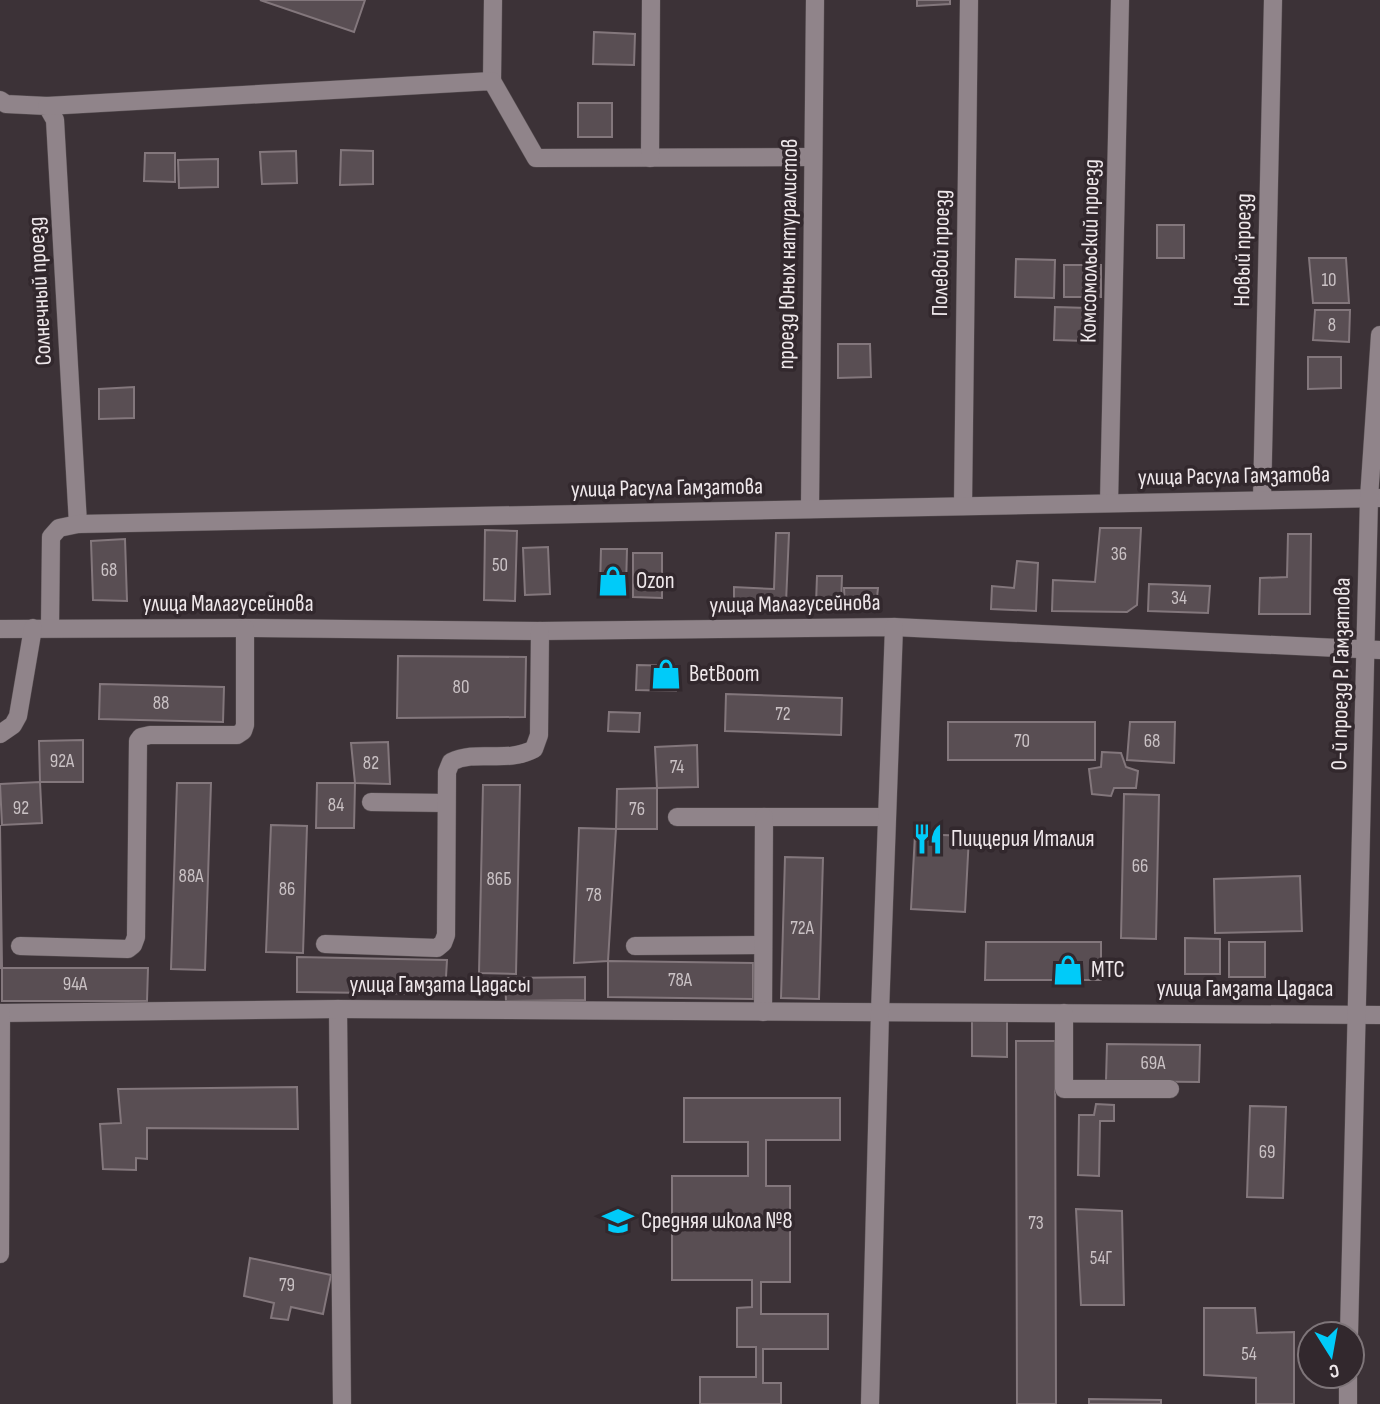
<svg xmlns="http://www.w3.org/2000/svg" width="1380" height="1404" viewBox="0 0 1380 1404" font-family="'Sofia Sans Condensed',sans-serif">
<rect width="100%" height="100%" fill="#3c3237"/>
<g fill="#594e53" stroke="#83777c" stroke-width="2">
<path d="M260,0h105l-11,32z"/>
<path d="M917,0h33v4l-33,2z"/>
<path d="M594,32l41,2 -1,31 -41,-1z"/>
<rect x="578" y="103" width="34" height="34"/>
<path d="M341,150l32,1v33l-33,1z"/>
<path d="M296,151l1,32 -35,1 -2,-32z"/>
<path d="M145,153h30v29l-31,-1z"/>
<path d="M218,159v28l-39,1 -1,-28z"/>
<rect x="1157" y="225" width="27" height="33"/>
<path d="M1309,258h37l3,45h-36z"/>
<path d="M1016,259l39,1 -1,38 -39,-1z"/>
<rect x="1064" y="265" width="37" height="32"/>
<path d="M1055,307l33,1 -2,33 -32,-1z"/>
<path d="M1315,310h35l-1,32 -36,-2z"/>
<path d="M838,344h32l1,33 -33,1z"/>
<path d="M1308,357h33v31l-33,1z"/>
<path d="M134,387v31l-35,1v-30z"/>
<path d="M1100,528h41l-4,77 -10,7 -75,-1 1,-31 42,2z"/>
<path d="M485,530l32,1 -2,70 -31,-1z"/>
<path d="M776,533h13l-3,70 -52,-2v-14l40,2z"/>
<path d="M1288,534h23l-1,80h-51l1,-36 27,-1z"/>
<path d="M125,539l2,62 -34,-1 -2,-59z"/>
<path d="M548,547l2,47 -25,1 -2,-47z"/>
<path d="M601,549h26l-1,39h-26z"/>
<path d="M633,553h29v45l-29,-1z"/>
<path d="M1017,561l21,2 -2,48 -45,-2 1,-23 22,2z"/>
<path d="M817,576h25l-1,29 -25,-1z"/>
<path d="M1149,584l61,2 -2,27 -60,-2z"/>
<path d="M844,588h34l-2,19h-31z"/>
<path d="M398,656l128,1 -1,60 -128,1z"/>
<path d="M637,665l40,1 -1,25 -40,-1z"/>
<path d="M100,684l124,3 -1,35 -124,-3z"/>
<path d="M726,694l116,4 -1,37 -116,-4z"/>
<path d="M609,712l31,1 -1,19 -31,-1z"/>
<rect x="948" y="722" width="147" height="38"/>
<path d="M1130,722h45l-1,41 -47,-3z"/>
<path d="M83,740v42h-43l-1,-41z"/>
<path d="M388,742l2,42 -35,-1 -4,-40z"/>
<path d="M697,745l1,42 -41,1 -2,-41z"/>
<path d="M1102,752l19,1 5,14 12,4 -2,17h-22l-3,8 -19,-2 -3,-25 12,-2z"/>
<path d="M40,782l2,41 -40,2 -2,-41z"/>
<path d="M177,783h34l-6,187 -34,-1z"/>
<path d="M317,783h38l-1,45h-38z"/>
<path d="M483,785h37l-4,189 -37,-1z"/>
<path d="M657,788v41h-41l1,-40z"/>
<path d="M1124,794l35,1 -3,144 -35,-1z"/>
<path d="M0,825l2,143h-2z"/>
<path d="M271,825l36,1 -4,127 -37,-1z"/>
<path d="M579,828l37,1 -8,132 -34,2z"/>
<path d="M915,834l54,2 -4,76 -54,-3z"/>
<path d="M785,857l38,1 -4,141 -38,-1z"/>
<path d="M1300,876l2,55 -87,2 -1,-54z"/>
<path d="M1185,938l35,1v35h-35z"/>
<path d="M986,942h115v38h-116z"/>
<rect x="1229" y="942" width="36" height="35"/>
<path d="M297,957l150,3 -2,34 -148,-2z"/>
<path d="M608,961l145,2v36l-145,-2z"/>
<path d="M2,968h146l-1,33h-145z"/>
<path d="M585,977v23l-79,1 -1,-23z"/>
<path d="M972,1021h35v36l-35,-1z"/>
<path d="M1016,1041h39l1,363h-39z"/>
<path d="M1107,1044l93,1 -1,37 -93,-1z"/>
<path d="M297,1087l1,42 -151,-1v31l-11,-1v12l-33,-1 -3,-45 21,-1 -3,-34z"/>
<path d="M684,1098h156v42h-74v46h24v96h-29v32h67v35h-65v34h18v21h-81v-27h56v-30h-19v-39l15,-1v-27h-80v-104h76v-34h-64z"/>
<path d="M1096,1104l18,1v16h-14l-1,55 -21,-1 1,-60h15z"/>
<path d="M1250,1106l36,1 -3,91 -36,-1z"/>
<path d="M1076,1209l46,2 2,94h-43z"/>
<path d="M250,1258l81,17 -8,39 -32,-7 -3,13 -17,-2 3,-15 -30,-7z"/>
<path d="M1204,1308h51l2,25 37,-1v72h-38v-26l-52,-3z"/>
<path d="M1089,1399l72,1v4h-72z"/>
</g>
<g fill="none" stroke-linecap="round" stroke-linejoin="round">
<g stroke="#585053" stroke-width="19">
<g id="minor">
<path d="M492,81l1,-81"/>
<path d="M0,100l6,4 41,2 8,14 23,404"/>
<path d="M47,106l445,-25 44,77 277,-1"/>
<path d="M650,158l1,-158"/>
<path d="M1262,500l11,-500"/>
<path d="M1109,503l11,-503"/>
<path d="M963,506l6,-506"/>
<path d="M810,509l5,-509"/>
<path d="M50,628l1,-91 8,-9 19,-4 1302,-26"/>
<path d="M0,629l245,-1 295,3 354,-4 486,23"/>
<path d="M0,734l13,-9 5,-9 15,-88"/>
<path d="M371,802l75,1"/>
<path d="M677,817h209"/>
<path d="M325,944l112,4 6,-5 3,-8 1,-163 4,-10c26,-13 55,2 83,-13l5,-14 1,-104"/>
<path d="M20,946l108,3 5,-4 3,-8 2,-196 3,-4 9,-2h87l6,-4 2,-6v-97"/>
<path d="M635,946l127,-1"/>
<path d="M338,1009l4,395"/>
<path d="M763,1012l1,-195"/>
<path d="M0,1013l338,-4 1042,6"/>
<path d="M1064,1013v76h106"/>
<path d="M0,1254l1,-241"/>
<path d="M1349,1334l20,-836 11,-163"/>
<path d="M870,1404l10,-392 14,-385"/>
<path d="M1348,1404v-28"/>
</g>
</g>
<use href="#minor" stroke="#90848a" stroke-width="18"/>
</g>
<defs>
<g id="shop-bare" transform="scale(2.415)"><path d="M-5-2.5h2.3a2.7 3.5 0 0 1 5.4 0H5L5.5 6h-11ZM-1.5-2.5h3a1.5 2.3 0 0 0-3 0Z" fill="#00cbf9" stroke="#32282d" stroke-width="2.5" paint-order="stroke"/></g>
<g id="restaurant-bare" transform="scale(2.415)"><path d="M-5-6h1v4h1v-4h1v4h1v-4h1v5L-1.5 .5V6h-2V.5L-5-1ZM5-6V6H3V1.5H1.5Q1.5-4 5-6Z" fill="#00cbf9" stroke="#32282d" stroke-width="2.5" paint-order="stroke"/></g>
<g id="school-bare" transform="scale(2.415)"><path d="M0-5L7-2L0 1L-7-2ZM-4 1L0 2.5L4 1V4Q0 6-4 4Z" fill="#00cbf9" stroke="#32282d" stroke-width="2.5" paint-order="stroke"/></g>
</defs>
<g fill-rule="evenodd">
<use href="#shop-bare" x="613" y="581"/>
<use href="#shop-bare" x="666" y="674"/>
<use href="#restaurant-bare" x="928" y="839"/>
<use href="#shop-bare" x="1068" y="970"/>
<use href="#school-bare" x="618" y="1221"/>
</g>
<g text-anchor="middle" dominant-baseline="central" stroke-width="7" stroke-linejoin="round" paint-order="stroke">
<g font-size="19" fill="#cac2c5">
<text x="1329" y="280">10</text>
<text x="1332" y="325">8</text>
<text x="1119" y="554">36</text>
<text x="500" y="565">50</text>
<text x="109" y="570">68</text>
<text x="1179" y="598">34</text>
<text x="461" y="687">80</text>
<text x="161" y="703">88</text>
<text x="783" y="714">72</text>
<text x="1022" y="741">70</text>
<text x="1152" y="741">68</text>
<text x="62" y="761">92А</text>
<text x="371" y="763">82</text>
<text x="677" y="767">74</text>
<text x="336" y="805">84</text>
<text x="21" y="808">92</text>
<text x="637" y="809">76</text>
<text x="1140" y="866">66</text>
<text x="191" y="876">88А</text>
<text x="499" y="879">86Б</text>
<text x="287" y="889">86</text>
<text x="594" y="895">78</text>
<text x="802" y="928">72А</text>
<text x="680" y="980">78А</text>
<text x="75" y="984">94А</text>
<text x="1153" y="1063">69А</text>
<text x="1267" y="1152">69</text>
<text x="1036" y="1223">73</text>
<text x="1101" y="1258">54Г</text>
<text x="287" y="1285">79</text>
<text x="1249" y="1354">54</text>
</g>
<g font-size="23" fill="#efe8eb" stroke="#32282d">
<text transform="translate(1243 250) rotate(-89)">Новый проезд</text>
<text transform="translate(1090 251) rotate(-89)">Комсомольский проезд</text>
<text transform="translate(941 253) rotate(-89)">Полевой проезд</text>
<text transform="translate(788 254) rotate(-89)">проезд Юных натуралистов</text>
<text transform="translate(40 291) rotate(-93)">Солнечный проезд</text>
<text transform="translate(1234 476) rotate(-1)">улица Расула Гамзатова</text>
<text transform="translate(667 488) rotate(-1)">улица Расула Гамзатова</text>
<text x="228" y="604">улица Малагусейнова</text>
<text transform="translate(795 604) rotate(-1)">улица Малагусейнова</text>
<text transform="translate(1341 674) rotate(-89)">0-й проезд Р. Гамзатова</text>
<text x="440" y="985">улица Гамзата Цадасы</text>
<text x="1245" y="989">улица Гамзата Цадаса</text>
</g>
<g font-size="23" fill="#efe8eb" stroke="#32282d" text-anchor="start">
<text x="636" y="581">Ozon</text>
<text x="689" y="674">BetBoom</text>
<text x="951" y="839">Пиццерия Италия</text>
<text x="1091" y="970">МТС</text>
<text x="641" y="1221">Средняя школа №8</text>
</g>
</g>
<g transform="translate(1331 1355) rotate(169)"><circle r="33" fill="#32282d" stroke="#7e7579" stroke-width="2"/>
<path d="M0-5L12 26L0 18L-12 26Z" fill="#00cbf9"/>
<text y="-10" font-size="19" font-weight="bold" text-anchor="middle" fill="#efe8eb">С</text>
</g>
</svg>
